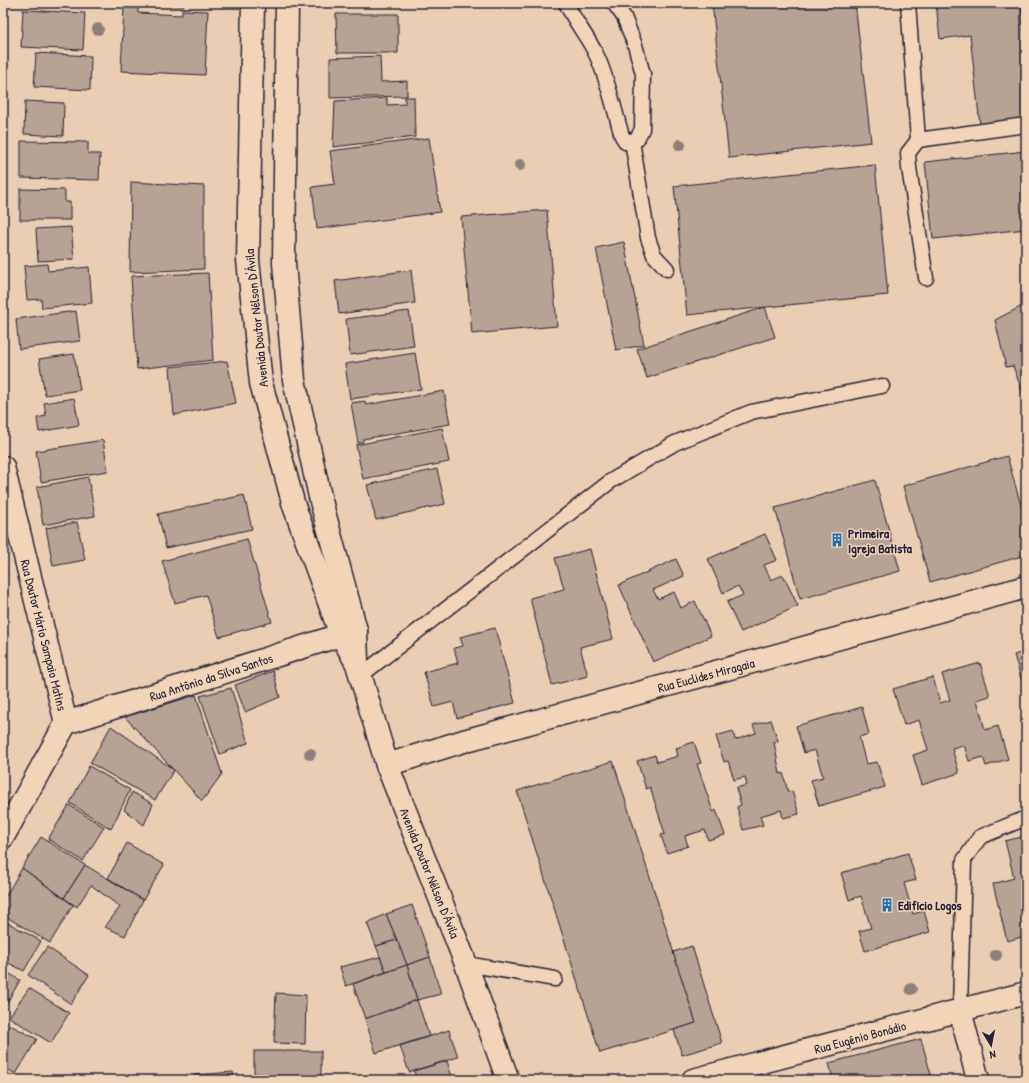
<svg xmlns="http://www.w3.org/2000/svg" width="1029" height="1083" viewBox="0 0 1029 1083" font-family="'Patrick Hand',sans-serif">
<rect width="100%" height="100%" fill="#eaceb3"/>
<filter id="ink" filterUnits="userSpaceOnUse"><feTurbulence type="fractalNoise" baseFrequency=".025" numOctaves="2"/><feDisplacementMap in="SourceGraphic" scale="8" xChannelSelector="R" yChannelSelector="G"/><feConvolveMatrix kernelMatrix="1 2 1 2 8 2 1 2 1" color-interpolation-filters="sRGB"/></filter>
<g filter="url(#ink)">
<g fill="#b7a395" stroke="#22223b">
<path d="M41,3h36v1z"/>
<path d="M151,3h33v3l-33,-1z"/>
<path d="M712,3h143l16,139 -142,16z"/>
<path d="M936,3h85l5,44v73l-46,5 -10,-90 -30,4z"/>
<path d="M124,7l14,1v5l44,2v-5l26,1 -3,64 -84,-4z"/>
<path d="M23,10l62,3 -2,37 -62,-3z"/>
<path d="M336,14h62v39h-61z"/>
<path d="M36,53l55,3 -1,34 -56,-3z"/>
<path d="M380,56l1,26 26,-1v15l-77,2v-40z"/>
<path d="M405,97h9l1,40 -82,10 2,-46 52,-3v7l18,-1z"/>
<path d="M25,101l39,2 -1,33 -39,-2z"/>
<path d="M429,138l11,74 -123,17 -5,-42 23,-3 -5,-33z"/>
<path d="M21,141l67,1v12h12l-1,26 -78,-2z"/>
<path d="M1026,151v78l-93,10 -8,-77z"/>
<path d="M875,165l13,130 -201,20 -13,-129z"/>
<path d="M131,182l73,4v83l-74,3z"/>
<path d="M20,189l45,1v12h5v18h-50z"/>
<path d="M547,210l10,116 -85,8 -11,-117z"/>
<path d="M71,227l3,32 -36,2 -2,-32z"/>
<path d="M624,242l20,103 -28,5 -20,-102z"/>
<path d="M47,264l1,7 41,-4 3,36 -50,5 -1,-9 -14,1 -3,-34z"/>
<path d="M411,270l4,33 -76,11 -4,-33z"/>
<path d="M208,273l5,87 -76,9 -6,-93z"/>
<path d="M1026,304v98l-13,-36 -7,1 -11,-47z"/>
<path d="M765,307l10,30 -128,41 -10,-29z"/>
<path d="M76,311l4,30 -61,8 -3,-30z"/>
<path d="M409,311l5,35 -64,9 -4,-36z"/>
<path d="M415,353l6,36 -71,10 -5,-35z"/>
<path d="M74,354l6,36 -35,5 -6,-36z"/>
<path d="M227,361l9,42 -62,12 -4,-48z"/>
<path d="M444,391l6,33 -87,15v3l-5,1 -7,-40 14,-2 1,4z"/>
<path d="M74,398l5,27 -40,7 -2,-14 9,-2 -2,-13z"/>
<path d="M442,428l7,34 -86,17 -7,-34z"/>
<path d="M103,440l5,31 -67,11 -5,-31z"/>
<path d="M1007,456l19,67v32l-96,27 -27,-96z"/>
<path d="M437,469l8,35 -69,16 -9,-35z"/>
<path d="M88,477l7,39 -52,9 -6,-38z"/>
<path d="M875,480l25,91 -100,28 -25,-91z"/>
<path d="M244,495l8,34 -86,19 -8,-34z"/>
<path d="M77,522l8,38 -32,6 -7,-38z"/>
<path d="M765,534l12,26 -13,5 7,15 12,-5 15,31 -57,26 -14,-30 16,-7 -5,-9 -15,7 -15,-34z"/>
<path d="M247,539l25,83 -53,15 -13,-42 -31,8 -13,-42z"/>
<path d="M590,549l23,90 -33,8 8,29 -36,9 -22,-87 34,-9 -9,-31z"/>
<path d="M676,559l8,17 -31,14 5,9 16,-7 7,16 14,-7 16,35 -58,26 -34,-77z"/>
<path d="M495,628l20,75 -58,15 -4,-16 -19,5 -10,-35 34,-9 -4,-15 9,-2 -3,-9z"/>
<path d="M1026,651v44l-12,-40z"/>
<path d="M980,663l10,33 -13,4 8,30 13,-4 10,33 -22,7 -3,-9 -14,4 -5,-16 -12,3 7,25 -37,12 -9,-30 15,-5 -9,-30 -15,5 -11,-36 40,-12 7,26 10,-3 -8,-26z"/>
<path d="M273,671l7,26 -35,15 -10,-27z"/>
<path d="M231,688l17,55 -28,11 -20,-58z"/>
<path d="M196,695l26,79 -20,27 -77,-84z"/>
<path d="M862,707l7,27 -10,3 7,27 11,-2 8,25 -66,19 -8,-26 12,-3 -8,-27 -11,3 -8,-27z"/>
<path d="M771,720l7,21 -4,1 6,32 3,-1 5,19 4,-1 7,23 -16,4 -2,-8 -21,6 3,9 -20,5 -6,-23 4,-2 -5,-17 11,-3 -2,-8 -11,3 -6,-19 -4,1 -8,-26 17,-5 2,9 21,-7 -3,-8z"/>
<path d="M111,726l63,44 -19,30 -65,-37z"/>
<path d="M694,742l7,21 -4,1 16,48 3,-2 9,25 -17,5 -3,-10 -20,6 3,10 -21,7 -6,-18 4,-1 -15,-47 -4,2 -9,-28 18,-6 2,7 21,-6 -2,-8z"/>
<path d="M613,761l83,262 -96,30 -83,-262z"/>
<path d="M89,766l41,24 -19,39 -41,-26z"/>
<path d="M132,792l21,12 -9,21 -20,-15z"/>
<path d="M69,805l35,22 -21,34 -35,-22z"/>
<path d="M1026,836v100l-19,5 -14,-57 21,-6 -9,-37z"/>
<path d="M41,837l44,28 -21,33 -42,-30z"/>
<path d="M127,843l37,22 -21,35 -35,-22z"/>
<path d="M908,853l8,27 -12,3 9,31 11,-3 6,21 -65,19 -6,-20 12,-3 -10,-32 -12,4 -8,-27z"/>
<path d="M85,865l58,35 -18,36 -20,-9 15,-20 -29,-22 -14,22 -13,-9z"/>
<path d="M22,868l51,37 -23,38 -47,-28v-14z"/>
<path d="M412,905l18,52 -23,8 -21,-51z"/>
<path d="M386,914l11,26 -21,6 -9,-23z"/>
<path d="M3,920l38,21 -17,30 -21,-11z"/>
<path d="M397,940l10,25 -21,7 -10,-26z"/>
<path d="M692,946l30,97 -40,12 -8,-25 22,-7 -23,-71z"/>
<path d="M47,947l42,28 -18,29 -43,-29z"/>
<path d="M380,957l6,15 -40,14 -6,-19z"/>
<path d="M430,957l11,37 -24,6 -10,-35z"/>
<path d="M407,965l10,35 -52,19 -12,-35z"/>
<path d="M3,970l17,10 -17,30z"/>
<path d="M29,988l40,25 -18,30 -42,-26z"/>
<path d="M276,993l30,2 -1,49 -31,-1z"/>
<path d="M417,1000l12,36 -53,17 -11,-34z"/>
<path d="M10,1025l27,14 -21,35 -13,-7v-31z"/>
<path d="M449,1030l9,27 -49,15 -9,-26z"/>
<path d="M921,1039l10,36 -17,5h-81l-4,-17z"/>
<rect x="254" y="1051" width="67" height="29"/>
<path d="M447,1061l6,19h-36l-3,-9z"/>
<path d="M233,1072l1,8h-40v-5z"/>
<path d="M931,1075l1,5h-18z"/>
</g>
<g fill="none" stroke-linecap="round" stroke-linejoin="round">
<g stroke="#22223b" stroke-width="17">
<g id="lane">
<path d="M566,3c9,19 21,33 30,51 12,25 18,55 26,82l4,6 11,-3 5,-10 1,-55 -8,-29 -11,-28 -10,-14"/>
<path d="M908,3l10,137 108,-15"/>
<path d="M918,140l-10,13 1,15 17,110"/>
<path d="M632,141l16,97 6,17 13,14"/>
<path d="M360,676l251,-195 64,-38 76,-31 131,-26"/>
<path d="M466,964l89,15"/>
<path d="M960,1010l4,-150 16,-23 46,-19"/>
</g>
</g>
<g stroke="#22223b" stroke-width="25">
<g id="street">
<path d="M3,467l63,256 -63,114"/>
<path d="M66,723l290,-93"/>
<path d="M387,765l80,-25 559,-153"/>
<path d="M960,1010l18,70"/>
<path d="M693,1080l333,-87"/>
</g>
</g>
<g stroke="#22223b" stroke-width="25">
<g id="primary">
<path d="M253,3l-5,257 13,123 33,123 47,129 16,29 30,101 79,199 42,116"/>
<path d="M287,3l-3,260 10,117 27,121 35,129 1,32"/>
</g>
</g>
<use href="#lane" stroke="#f2d5b8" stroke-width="14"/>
<use href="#street" stroke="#f2d5b8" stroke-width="22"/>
<use href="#primary" stroke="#f2d5b8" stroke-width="22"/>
</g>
<g fill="#8f7f7c">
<circle cx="98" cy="29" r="6"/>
<circle cx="680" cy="145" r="6"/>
<circle cx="520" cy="165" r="6"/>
<circle cx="310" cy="754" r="6"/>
<circle cx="996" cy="955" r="6"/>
<circle cx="911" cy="989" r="6"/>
</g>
</g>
<defs>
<g id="building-bare" transform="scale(1.08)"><path d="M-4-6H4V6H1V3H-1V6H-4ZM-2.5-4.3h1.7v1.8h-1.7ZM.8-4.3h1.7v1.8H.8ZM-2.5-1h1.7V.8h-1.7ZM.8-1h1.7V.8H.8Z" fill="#1f6fb2" stroke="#f2d5b8" stroke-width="2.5" paint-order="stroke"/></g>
</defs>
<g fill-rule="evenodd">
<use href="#building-bare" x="837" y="540"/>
<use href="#building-bare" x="887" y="905"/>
</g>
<g text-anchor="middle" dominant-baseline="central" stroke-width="3" stroke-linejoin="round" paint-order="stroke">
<g font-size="13" fill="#22223b" stroke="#f2d5b8">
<text transform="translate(256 318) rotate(-96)">Avenida Doutor Nélson D'Ávila</text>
<text transform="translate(44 635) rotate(76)">Rua Doutor Mário Sampaio Matins</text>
<text transform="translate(706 675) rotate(-15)">Rua Euclides Miragaia</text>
<text transform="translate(211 677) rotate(-18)">Rua Antônio da Silva Santos</text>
<text transform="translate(430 873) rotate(68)">Avenida Doutor Nélson D'Ávila</text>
<text transform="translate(860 1037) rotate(-15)">Rua Eugênio Bonádio</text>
</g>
<g font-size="13" font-weight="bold" fill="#22223b" stroke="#f2d5b8" text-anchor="start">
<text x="848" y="533">Primeira<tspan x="848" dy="15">Igreja Batista</tspan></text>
<text x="898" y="905">Edifício Logos</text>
</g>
</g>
<rect width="1029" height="1083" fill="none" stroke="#f2d5b8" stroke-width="16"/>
<rect x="8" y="8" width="1013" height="1067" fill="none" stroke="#22223b" stroke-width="1.5" filter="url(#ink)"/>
<g transform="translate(991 1045) rotate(170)" stroke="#f2d5b8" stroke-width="3" paint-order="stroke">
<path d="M0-3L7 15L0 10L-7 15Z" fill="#22223b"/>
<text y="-6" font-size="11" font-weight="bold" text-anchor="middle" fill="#22223b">N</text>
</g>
</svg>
